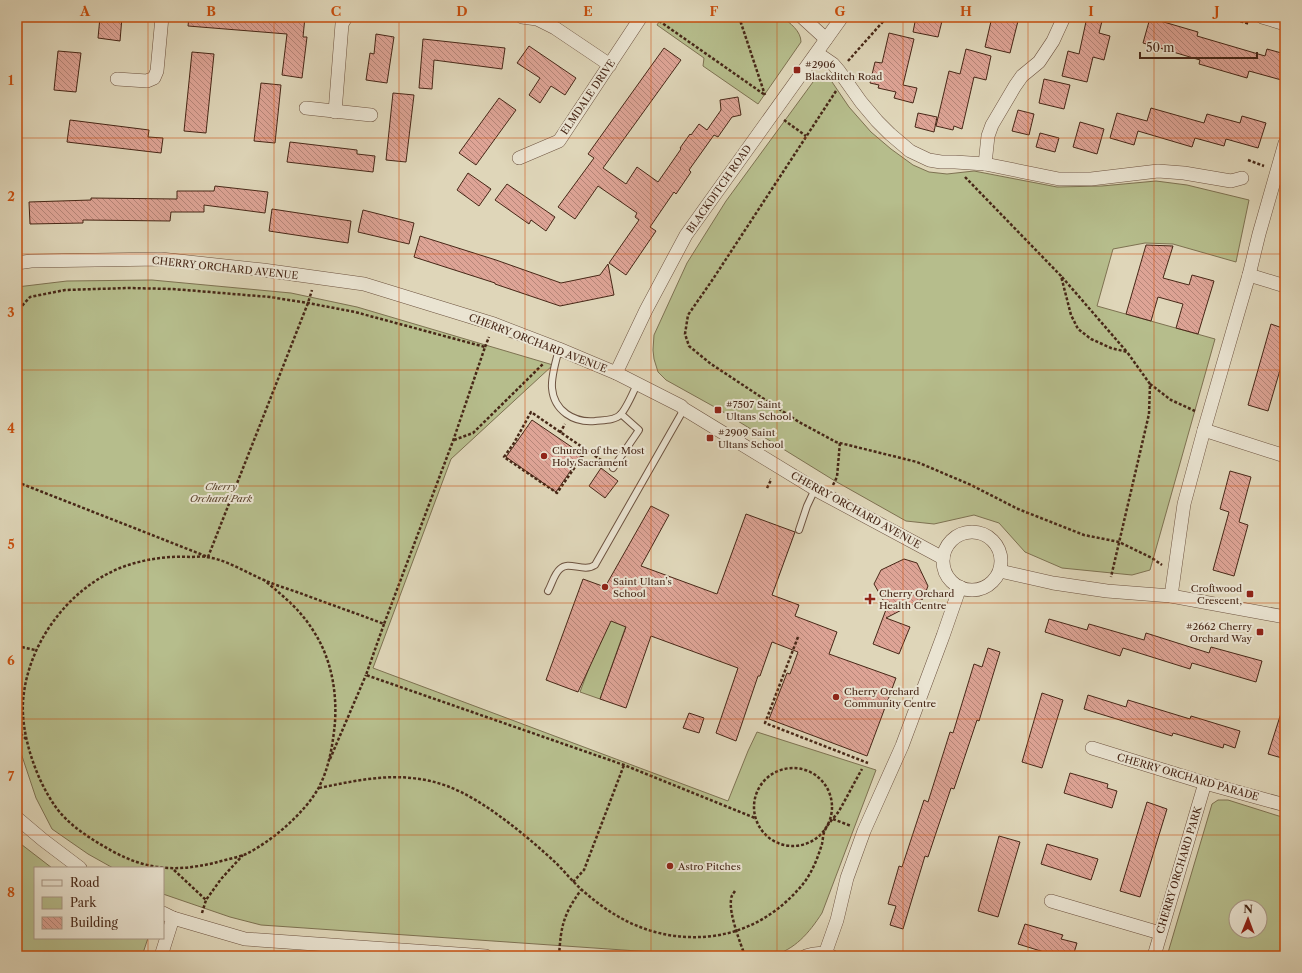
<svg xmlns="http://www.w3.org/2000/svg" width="1302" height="973" viewBox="0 0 1302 973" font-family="'Libre Caslon Text',serif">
<defs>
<pattern id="building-back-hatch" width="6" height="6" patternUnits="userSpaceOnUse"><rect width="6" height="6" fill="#dea496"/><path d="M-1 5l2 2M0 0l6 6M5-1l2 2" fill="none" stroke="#b68679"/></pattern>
</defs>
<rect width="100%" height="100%" fill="#dfd6b9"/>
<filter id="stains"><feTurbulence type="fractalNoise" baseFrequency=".005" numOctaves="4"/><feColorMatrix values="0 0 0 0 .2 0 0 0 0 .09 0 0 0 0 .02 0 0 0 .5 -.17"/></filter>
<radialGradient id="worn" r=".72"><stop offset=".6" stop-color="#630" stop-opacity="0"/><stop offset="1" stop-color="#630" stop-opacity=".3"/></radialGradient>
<g fill="#b6bd8c" stroke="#7e7252" fill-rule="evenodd">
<path d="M662,17h120c8,6 19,14 19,25l-43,62 -55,-38 1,-8 -47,-33z"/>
<path d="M822,76l8,3 19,28 22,25 20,17 22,16 16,7 18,2 27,-3 83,16 45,-1 54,-5 31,4 62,15 -13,62 -63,-18 -28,-1 -32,6 -16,57 118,33 -65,231 -18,5 -70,-7 -37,-16 -26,-29 -25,-8 -40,9 -28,-3 -71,-40 -115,-71 -54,-30 -8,-8 -4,-13 -1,-9 1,-15 33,-72 39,-62 87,-119 4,-4z"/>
<path d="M152,280l139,13 66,14 196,58 -102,94 -78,209 355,133 20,-50 9,-19 119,38 -54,143c-13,20 -27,37 -51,43h-61l-449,-31 -31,-8 -67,-23v-26h-50l-25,-14 -36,-25 -16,-31 -19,-57v-454l50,-6z"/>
<path d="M615,599l12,24 -27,76 -20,-7z"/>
<path d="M1218,800h10l57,18v138h-118l45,-152zM1236,907h24v24h-24z"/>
<path d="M17,841l35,27h-17v70h113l-6,18h-125z"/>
</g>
<g fill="url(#building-back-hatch)" stroke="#472717">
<path d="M100,17h22l-2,24 -22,-3z"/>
<path d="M189,17h116l-2,20h4l-5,41 -20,-3 5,-41 -99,-8z"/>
<path d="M916,17h27l-5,20 -25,-5z"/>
<path d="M992,17h27l-9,36 -25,-6z"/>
<path d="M1087,17h16l-4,16 11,3 -6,24 -11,-3 -6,25 -25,-6 6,-25 11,3z"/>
<path d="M1150,18l48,14 -1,4 68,20 2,-7 18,5v27l-36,-10 -2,7 -48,-14 1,-4 -57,-17z"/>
<path d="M889,33l25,6 -11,46 14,3 -4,15 -19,-5 2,-6 -18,-4 1,-3 -9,-2 5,-21 7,1z"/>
<path d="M376,34l18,3 -7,46 -21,-3 4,-27 4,1z"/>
<path d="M423,39l82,9 -3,21 -68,-9 -2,29 -13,-1z"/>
<path d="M529,46l47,32 -11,17 -14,-9 -11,17 -11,-8 11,-17 -23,-15z"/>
<path d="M664,48l17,12 -78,108 23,16 11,-17 21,15 23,-33 -1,-1 10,-14 1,1 8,-11 8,6 14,-20 -1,-10 18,-3 3,18 -9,2 -14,20 -4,-2 -25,35 2,2 -15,22 -2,-2 -24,35 6,4 -30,44 -17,-12 30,-43 -4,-3 2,-4 -39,-27 -23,33 -17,-12 36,-49 -6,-4z"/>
<path d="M966,49l25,7 -5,24 -12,-3 -12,52 -8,-3 -1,4 -17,-4 13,-55 11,3z"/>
<path d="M58,51l23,2 -5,39 -22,-2z"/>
<path d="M192,52l22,2 -8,79 -22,-2z"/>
<path d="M1044,79l26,6 -6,24 -25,-6z"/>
<path d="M261,83l20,2 -6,58 -21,-2z"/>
<path d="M393,93l21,2 -8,67 -20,-2z"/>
<path d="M499,98l17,12 -40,55 -17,-12z"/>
<path d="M1151,108l53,15 3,-9 33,9 2,-7 24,7 -8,25 -32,-9 -2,7 -29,-8 -3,9 -54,-16 -4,14 -24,-7 7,-25 30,8z"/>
<path d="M1018,110l16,4 -5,21 -17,-4z"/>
<path d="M918,113l19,4 -3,15 -19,-5z"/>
<path d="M70,120l79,10 -1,7 15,1 -2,15 -94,-11z"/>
<path d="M1080,122l24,7 -7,25 -24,-7z"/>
<path d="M1040,133l19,5 -4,14 -19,-5z"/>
<path d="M290,142l67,8v4l18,2 -2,16 -86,-10z"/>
<path d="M468,173l23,16 -12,17 -22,-16z"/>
<path d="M507,184l48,33 -9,14 -15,-11 -2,4 -34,-24z"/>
<path d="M215,186l53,6 -3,21 -61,-8v7h-33l-1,9 -87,-1v3l-53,1 -1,-22 62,-2v-2l86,1v-8h37z"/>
<path d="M272,209l79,12 -3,22 -79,-12z"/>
<path d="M363,210l51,13 -5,21 -51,-12z"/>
<path d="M420,236l76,24 65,23 39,-8 8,-11 6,31 -54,11 -65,-22v-1l-81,-26z"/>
<path d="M1146,245l27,1 -10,32 26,7 3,-10 22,6 -16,53 -22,-6 7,-24 -25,-7 -7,24 -25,-7z"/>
<path d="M1271,324l14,5v24l-17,58 -20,-6z"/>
<path d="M532,420l50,34 -26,38 -50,-35z"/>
<path d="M601,468l17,13 -13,17 -16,-12z"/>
<path d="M1230,471l21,6 -12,45 9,3 -14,51 -21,-6 16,-58 -9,-3z"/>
<path d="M651,506l18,9 -28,51 76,28 29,-80 49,18 -23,63 27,10 -4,11 42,16 -8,22 67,24 -29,78 -98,-37 18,-46 3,1 8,-22 -26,-10 -12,34h-2l-22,65 -20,-8 22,-65 -87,-32 -25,72 -26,-9 26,-72 -15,-6 -33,71 -32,-12 37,-101 22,8z"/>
<path d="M904,559l13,4 11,23 -5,13 -37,19 24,9 -11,27 -26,-10 14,-37 -13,-23 7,-14z"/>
<path d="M1049,619l38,11 2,-6 55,16 2,-7 63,20 2,-6 51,14 -6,21 -64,-19 -2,6 -67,-21 -3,8 -75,-24z"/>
<path d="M988,648l12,4 -21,69 -2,-1 -23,69 -3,-1 -23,69 -3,-1 -22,73 -13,-4 6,-19 -8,-2 11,-38 3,1 22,-67 4,2 22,-70 3,1 21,-69 8,3z"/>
<path d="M1042,693l21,7 -21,68 -20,-6z"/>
<path d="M1088,695l38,12 2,-7 62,19 1,-3 49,15 -5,17 -11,-4 -1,4 -50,-15 -1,3 -88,-27z"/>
<path d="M1282,710h3v40l-3,8 -14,-4z"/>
<path d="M689,713l15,5 -5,15 -16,-5z"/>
<path d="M1070,773l38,11 -1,4 10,3 -5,17 -48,-15z"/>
<path d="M1147,802l20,7 -27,88 -20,-6z"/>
<path d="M999,836l21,6 -22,75 -20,-6z"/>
<path d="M1047,844l51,15 -7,21 -50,-16z"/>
<path d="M1025,924l38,11 -2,4 16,4 -4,13h-16l-39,-12z"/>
</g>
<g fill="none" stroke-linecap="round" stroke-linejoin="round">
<g stroke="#6d5340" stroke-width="8">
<g id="service">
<path d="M559,349c-3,12 -8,27 -7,39 2,23 22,35 43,33 8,-1 20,0 26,-7 6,-7 12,-21 16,-30"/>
<path d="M613,468l26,-38 -18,-16"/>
<path d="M799,530l8,-24 8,-17"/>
<path d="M548,591c4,-7 6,-17 12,-22 9,-9 23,4 35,-4l89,-156"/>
</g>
</g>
<g stroke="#6d5340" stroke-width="14">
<g id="minor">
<path d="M522,17l15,2 18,9 55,37"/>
<path d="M802,17l24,22"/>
<path d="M1262,17l23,7"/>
<path d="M817,53l16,11 6,7 22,31 16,19 13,13 20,17 19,9 12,2h14l30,2 74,15h32l67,-8 26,2 47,8 11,-3"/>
<path d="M117,79l30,2 7,-3 3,-7 5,-54"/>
<path d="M306,108l65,7"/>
<path d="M335,112l7,-88 4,-7"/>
<path d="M519,158l40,-17 82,-124"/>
<path d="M985,164l3,-28 4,-11 23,-39 7,-10 17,-14 14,-21 11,-24"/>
<path d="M17,263l14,-2 130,-2 102,11 101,14 130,40 65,25 57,24 65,33 3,3 136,83 123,66"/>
<path d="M1249,275l36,11"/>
<path d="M616,373l30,-63 40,-75 156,-218"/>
<path d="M1204,430l81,26"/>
<circle cx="972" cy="561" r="29"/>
<path d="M1000,571l53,12 54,8 64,5 114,21"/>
<path d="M1171,596l13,-92 20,-74 45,-155 10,-41 26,-91"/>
<path d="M1092,748l113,35 80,22"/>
<path d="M17,818l26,22 37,28"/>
<path d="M1051,901l109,32"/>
<path d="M163,913l10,5 72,21 241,17"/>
<path d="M825,954l12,-34 10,-42 17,-47 38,-85 41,-110 17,-49"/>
<path d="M161,956l12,-38"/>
<path d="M806,956c9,-3 16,-4 25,0"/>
<path d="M1154,956l51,-173"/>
</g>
</g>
<g stroke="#472717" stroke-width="2.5" stroke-dasharray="3 2" stroke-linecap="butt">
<path d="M739,17l26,78"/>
<path d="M1226,17l24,7"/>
<path d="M655,18l110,77"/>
<path d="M848,61l39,-44"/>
<path d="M836,91l-123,188 -25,36 -3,19 4,12 22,18 88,58 37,20 81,20 54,23 47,24 66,26 35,7 33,16 10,7"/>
<path d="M784,120l22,16"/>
<path d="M1248,160l16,6"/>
<path d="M965,177l96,99 10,39 7,14 13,10 20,9 16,4 23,32 -1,30 -38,163"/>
<path d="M1062,277l65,75"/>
<path d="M17,303l3,5"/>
<path d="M17,314l3,-6 10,-11 35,-7 63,-2 45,1 97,8 38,6 47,9 130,35 -32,94 -69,183c-26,-10 -52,-19 -79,-29 -13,-5 -28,-9 -41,-15 -19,-8 -37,-20 -57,-23 -5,-1 -11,0 -17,0 -18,-1 -37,1 -55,6 -60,16 -108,77 -112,139 -2,33 13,77 32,104 14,20 36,33 57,45 35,19 63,21 102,12 10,-3 22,-5 32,-9 25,-12 60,-42 73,-67 10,-19 14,-43 16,-65 2,-31 -4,-64 -21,-90 -13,-22 -31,-36 -50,-52"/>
<path d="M485,347l4,-10"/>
<path d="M1150,384l21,16 24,11"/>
<path d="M560,433l5,-9"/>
<path d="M454,440l19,-7 70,-69"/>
<path d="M586,451l-29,42 -53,-36 10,-14 17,-31 73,50"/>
<path d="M17,482l191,75 100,-254 4,-13"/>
<path d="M833,485l4,-8 3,-35"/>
<path d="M767,488l4,-8 -1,-1"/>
<path d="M384,624l-18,51 258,90 131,53"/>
<path d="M798,637l-33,86 103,40"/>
<path d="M17,646l18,4"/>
<path d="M17,730l9,9"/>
<path d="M330,759l36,-84"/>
<circle cx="793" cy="807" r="39"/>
<path d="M319,788c44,-9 84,-18 128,-2 36,13 81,51 109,77 9,9 17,19 26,27 38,34 80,52 131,46 37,-5 67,-24 90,-52 9,-11 15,-27 19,-40 1,-5 1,-10 3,-14 3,-7 10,-13 14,-19 8,-14 15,-28 23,-42"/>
<path d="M833,819l18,7"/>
<path d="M174,870l32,30 15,-21 22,-24"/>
<path d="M573,882l11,-12 40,-105"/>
<path d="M735,891c-2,3 -4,5 -4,9 -2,14 9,42 14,56"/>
<path d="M202,913l4,-13"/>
<path d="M559,956c2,-30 4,-41 22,-66"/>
</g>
<use href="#service" stroke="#eae4d2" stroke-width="6"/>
<use href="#minor" stroke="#eae4d2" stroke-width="13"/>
</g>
<path fill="none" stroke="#c84f0e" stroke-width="1" stroke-opacity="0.55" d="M148,17v851M274,17v939M399,17v939M525,17v939M651,17v939M777,17v939M903,17v939M1028,17v939M1154,17v939M17,138h1268M17,254h1268M17,370h1268M17,486h1268M17,603h1268M17,719h1268M17,835h1268M148,938v18"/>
<g fill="#8f2418" stroke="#eae4d2" stroke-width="1.5">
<rect x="793" y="66" width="8" height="8" rx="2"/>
<rect x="714" y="406" width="8" height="8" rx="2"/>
<rect x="706" y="434" width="8" height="8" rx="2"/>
<circle cx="544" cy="456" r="4"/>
<circle cx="605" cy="587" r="4"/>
<rect x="1246" y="590" width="8" height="8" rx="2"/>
<path d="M868 593h4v4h4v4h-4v4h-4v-4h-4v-4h4z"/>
<rect x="1256" y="628" width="8" height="8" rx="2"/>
<circle cx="836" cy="697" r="4"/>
<circle cx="670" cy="866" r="4"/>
</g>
<g text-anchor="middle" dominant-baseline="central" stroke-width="4" stroke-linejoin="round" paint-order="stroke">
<g font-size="10" fill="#472717" stroke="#eae4d2" text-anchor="start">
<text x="805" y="64">#2906<tspan x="805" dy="12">Blackditch Road</tspan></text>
<text x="726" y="404">#7507 Saint<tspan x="726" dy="12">Ultans School</tspan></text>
<text x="718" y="432">#2909 Saint<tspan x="718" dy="12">Ultans School</tspan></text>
<text x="552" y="450">Church of the Most<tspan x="552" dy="12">Holy Sacrament</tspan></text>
<text x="613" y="581">Saint Ultan’s<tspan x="613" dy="12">School</tspan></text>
<text x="1242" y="588" text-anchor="end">Croftwood<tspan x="1242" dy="12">Crescent,</tspan></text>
<text x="879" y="593">Cherry Orchard<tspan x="879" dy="12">Health Centre</tspan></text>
<text x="1252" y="626" text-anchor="end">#2662 Cherry<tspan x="1252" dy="12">Orchard Way</tspan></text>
<text x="844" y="691">Cherry Orchard<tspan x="844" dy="12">Community Centre</tspan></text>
<text x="678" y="866">Astro Pitches</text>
</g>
<g font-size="10" fill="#472717" stroke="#eae4d2">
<text transform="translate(588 97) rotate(-56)">ELMDALE DRIVE</text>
<text transform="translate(719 189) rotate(-55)">BLACKDITCH ROAD</text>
<text transform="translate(225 268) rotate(6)">CHERRY ORCHARD AVENUE</text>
<text transform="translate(538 343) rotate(21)">CHERRY ORCHARD AVENUE</text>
<text transform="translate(856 510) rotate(29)">CHERRY ORCHARD AVENUE</text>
<text transform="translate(1188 777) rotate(16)">CHERRY ORCHARD PARADE</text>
<text transform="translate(1179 870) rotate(-73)">CHERRY ORCHARD PARK</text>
</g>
<g font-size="10" font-style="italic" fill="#5d452e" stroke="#eae4d2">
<text x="221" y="486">Cherry<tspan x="221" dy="12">Orchard Park</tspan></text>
</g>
</g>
<rect width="1302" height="973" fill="none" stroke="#dfd6b9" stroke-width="44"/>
<rect x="34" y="867" width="130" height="72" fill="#eae4d2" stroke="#a99887"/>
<rect x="42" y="880" width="20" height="6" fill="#eae4d2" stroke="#a99887"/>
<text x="70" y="887" font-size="12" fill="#472717">Road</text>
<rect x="42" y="897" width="20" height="12" fill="#b6bd8c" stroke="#a99887"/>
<text x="70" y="907" font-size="12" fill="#472717">Park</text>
<rect x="42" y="917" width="20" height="12" fill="url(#building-back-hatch)" stroke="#a99887"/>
<text x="70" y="927" font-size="12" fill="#472717">Building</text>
<g transform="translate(1248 919) rotate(1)"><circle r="19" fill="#eae4d2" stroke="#a99887"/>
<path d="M0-3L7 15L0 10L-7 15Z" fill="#8f2418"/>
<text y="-6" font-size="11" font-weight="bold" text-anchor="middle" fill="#472717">N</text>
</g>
<path d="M1140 52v6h117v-6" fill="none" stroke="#472717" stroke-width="2"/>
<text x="1146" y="52" font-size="12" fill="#472717" stroke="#eae4d2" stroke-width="3" paint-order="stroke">50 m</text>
<rect x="22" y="22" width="1258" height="929" fill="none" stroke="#c84f0e" stroke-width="1.5"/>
<g font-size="13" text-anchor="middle" font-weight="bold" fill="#c84f0e">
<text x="85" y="16">A</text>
<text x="211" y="16">B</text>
<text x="336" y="16">C</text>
<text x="462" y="16">D</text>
<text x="588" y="16">E</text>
<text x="714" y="16">F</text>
<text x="840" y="16">G</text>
<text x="966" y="16">H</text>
<text x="1091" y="16">I</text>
<text x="1217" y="16">J</text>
<text x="11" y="85">1</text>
<text x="11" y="201">2</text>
<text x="11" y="317">3</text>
<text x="11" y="433">4</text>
<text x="11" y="549">5</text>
<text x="11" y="665">6</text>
<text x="11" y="781">7</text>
<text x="11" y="897">8</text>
</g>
<rect width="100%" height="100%" filter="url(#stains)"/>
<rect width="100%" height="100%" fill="url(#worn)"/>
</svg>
